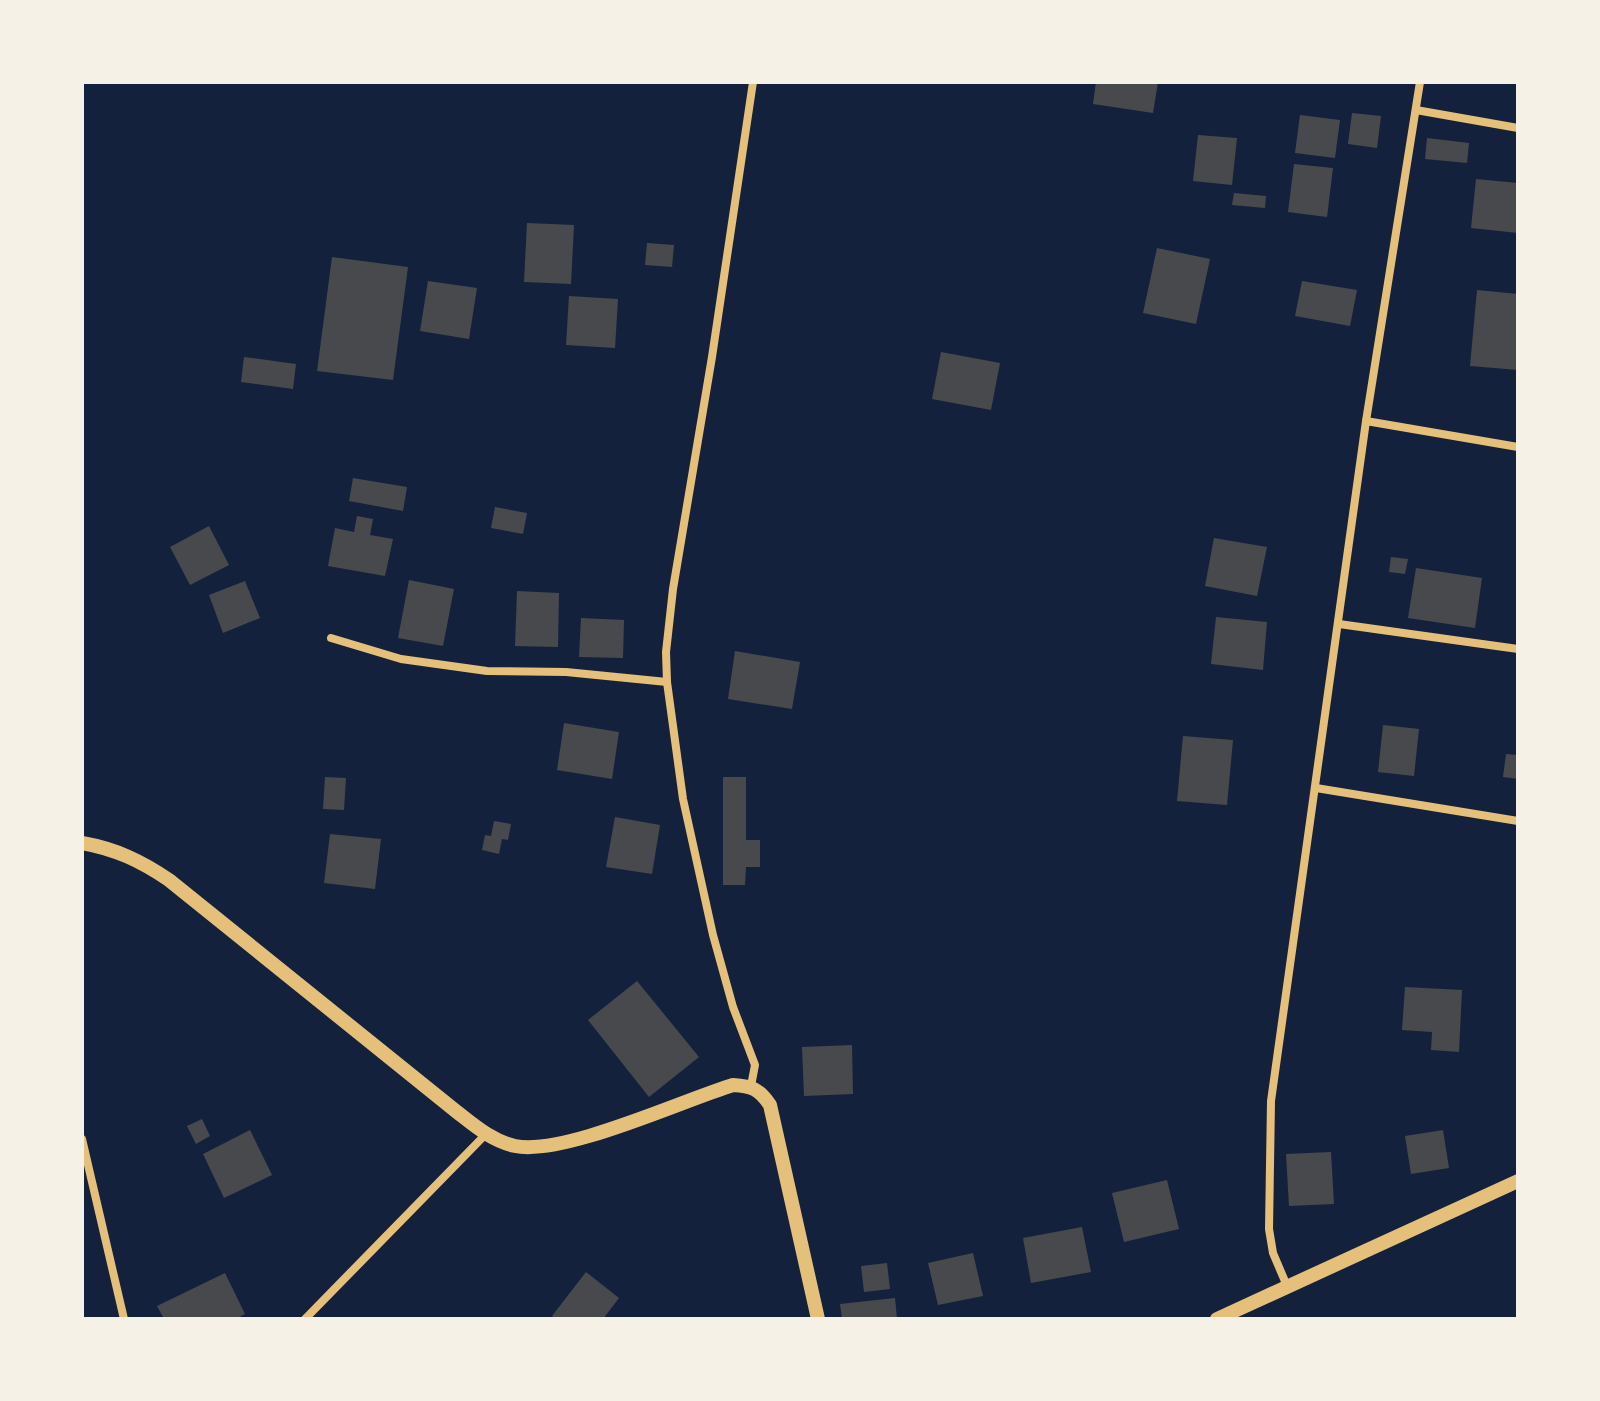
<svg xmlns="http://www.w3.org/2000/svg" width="1600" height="1401" viewBox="0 0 1600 1401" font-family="'Archivo Narrow',sans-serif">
<rect width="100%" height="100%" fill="#14213d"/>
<g fill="#48494c">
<path d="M1096,82h62l-5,31 -60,-9z"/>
<path d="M1352,113l29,3 -4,32 -29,-4z"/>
<path d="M1300,115l40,5 -5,38 -40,-5z"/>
<path d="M1198,135l39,3 -5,47 -39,-4z"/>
<path d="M1427,138l42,5 -2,20 -42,-4z"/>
<path d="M1294,164l39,4 -6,49 -39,-5z"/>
<path d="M1476,179l42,4v50l-47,-5z"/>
<path d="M1234,193l32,3 -1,12 -33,-3z"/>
<path d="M527,223l47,2 -3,59 -47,-2z"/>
<path d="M647,243l27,2 -2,22 -27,-2z"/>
<path d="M1157,248l53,11 -14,65 -53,-11z"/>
<path d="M332,257l76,10 -15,113 -76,-9z"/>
<path d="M428,281l49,7 -8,51 -49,-8z"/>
<path d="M1302,281l55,9 -7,36 -55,-10z"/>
<path d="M1477,290l41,4v76l-48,-4z"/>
<path d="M569,296l49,3 -3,49 -49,-3z"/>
<path d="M941,352l59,11 -9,47 -59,-11z"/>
<path d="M244,357l52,7 -3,25 -52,-7z"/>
<path d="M353,478l54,9 -4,24 -54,-10z"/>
<path d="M495,507l32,6 -4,21 -32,-6z"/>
<path d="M357,516l16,3 -3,16 23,4 -8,37 -57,-10 7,-38 19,4z"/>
<path d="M209,526l20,39 -39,20 -20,-38z"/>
<path d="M1214,538l53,9 -10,49 -52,-10z"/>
<path d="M1391,557l17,2 -3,15 -16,-2z"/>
<path d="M1416,568l66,10 -7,50 -67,-10z"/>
<path d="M409,580l45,9 -11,57 -45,-8z"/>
<path d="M245,581l15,37 -37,15 -14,-38z"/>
<path d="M517,591l42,2 -1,54 -43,-1z"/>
<path d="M1216,617l51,5 -4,48 -52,-6z"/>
<path d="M581,618l43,2 -1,38 -44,-1z"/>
<path d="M735,651l65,11 -8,47 -64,-10z"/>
<path d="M564,723l55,9 -7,47 -55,-9z"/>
<path d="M1383,725l36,4 -5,47 -36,-4z"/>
<path d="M1183,736l50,4 -6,65 -50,-4z"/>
<path d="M1506,754l12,1v24l-15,-2z"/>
<path d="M325,777l21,1 -2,32 -21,-1z"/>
<path d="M723,777h23v63h14v27h-14l-1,18h-22z"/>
<path d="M615,817l45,8 -8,49 -46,-7z"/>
<path d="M494,821l17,3 -3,16 -6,-1 -3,15 -17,-4 3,-15 6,1z"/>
<path d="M330,834l51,5 -6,50 -51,-6z"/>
<path d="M637,981l62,76 -50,40 -61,-77z"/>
<path d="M1405,987l57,3 -3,62 -28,-2 1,-18 -30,-2z"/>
<path d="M852,1045l1,49 -49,2 -2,-49z"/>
<path d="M202,1119l8,17 -14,8 -9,-18z"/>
<path d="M250,1130l22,45 -48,23 -21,-44z"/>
<path d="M1443,1130l6,38 -38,6 -6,-38z"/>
<path d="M1331,1152l3,52 -45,2 -3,-52z"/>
<path d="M1167,1180l12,49 -55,13 -12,-49z"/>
<path d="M1082,1227l9,45 -60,11 -8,-45z"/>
<path d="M973,1253l10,43 -45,9 -10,-42z"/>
<path d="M887,1263l3,26 -26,3 -3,-26z"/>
<path d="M586,1272l33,26 -16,21h-47l-4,-3z"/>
<path d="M225,1273l20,41 -9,5h-72l-7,-13z"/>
<path d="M895,1298l2,21h-55l-2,-15z"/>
</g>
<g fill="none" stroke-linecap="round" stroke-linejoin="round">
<g stroke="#e5c07b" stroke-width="8">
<path d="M1416,110l102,18"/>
<path d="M1366,421l152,26"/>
<path d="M1339,624l179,25"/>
<path d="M331,638l70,21 86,12 79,1 101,10"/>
<path d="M1316,788l202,33"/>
<path d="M751,1086l4,-21 -22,-58 -20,-72 -30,-136 -16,-117 -1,-30 7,-63 39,-232 41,-275"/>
<path d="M82,1139l42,180"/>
<path d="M1287,1286l-14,-33 -4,-24 2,-128 95,-680 54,-339"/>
<path d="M305,1319l181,-185"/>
</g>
<g stroke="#e5c07b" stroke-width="14">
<path d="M82,843c34,6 59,18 87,37l288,232c18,14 35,29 58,34 48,10 166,-45 218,-61 19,1 26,4 37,20l48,214"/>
<path d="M1217,1319l301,-138"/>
</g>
</g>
<rect width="1600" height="1401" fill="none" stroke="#f6f1e7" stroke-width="168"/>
</svg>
